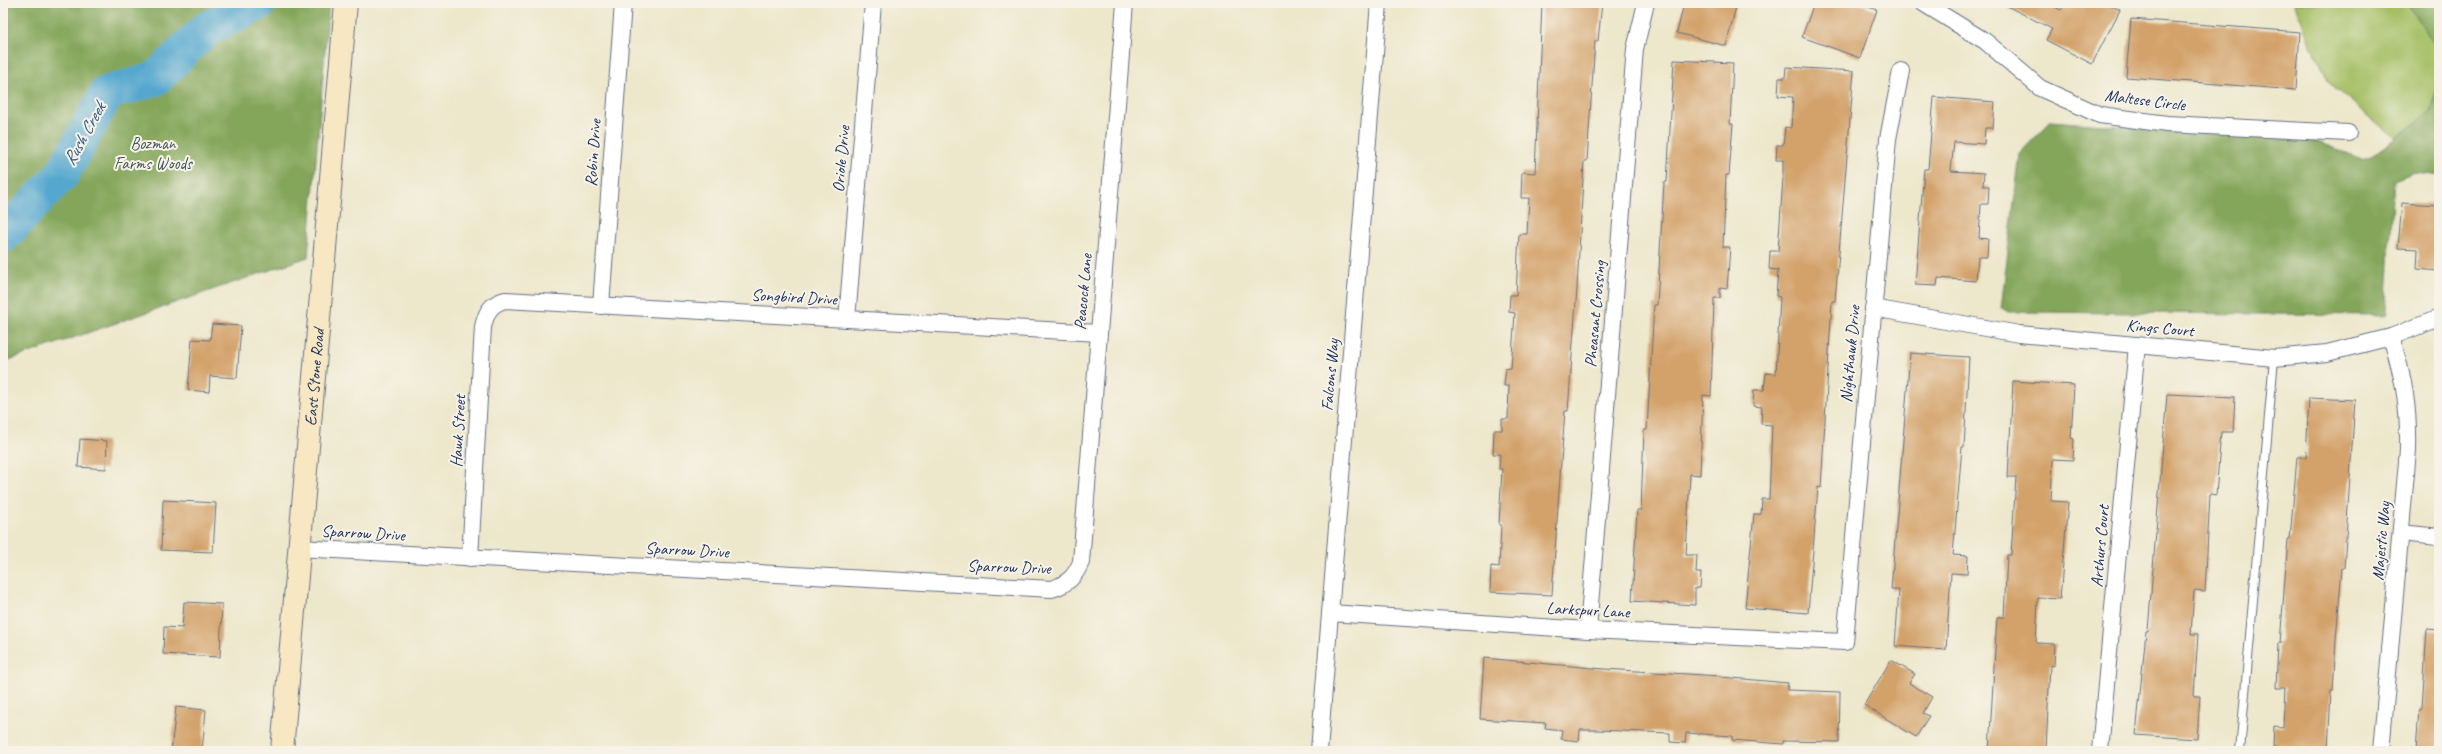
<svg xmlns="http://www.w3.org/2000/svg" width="2442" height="754" viewBox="0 0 2442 754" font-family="Caveat,sans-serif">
<rect width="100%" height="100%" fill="#f7f3e8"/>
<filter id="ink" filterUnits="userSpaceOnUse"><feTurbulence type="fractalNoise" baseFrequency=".025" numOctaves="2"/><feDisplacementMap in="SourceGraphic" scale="8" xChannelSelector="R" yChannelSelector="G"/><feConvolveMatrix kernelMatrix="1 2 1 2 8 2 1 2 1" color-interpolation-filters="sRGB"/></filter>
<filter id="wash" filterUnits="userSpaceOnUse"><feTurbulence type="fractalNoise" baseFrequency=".012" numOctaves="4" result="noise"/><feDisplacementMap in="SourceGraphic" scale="16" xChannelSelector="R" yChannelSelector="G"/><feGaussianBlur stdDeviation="0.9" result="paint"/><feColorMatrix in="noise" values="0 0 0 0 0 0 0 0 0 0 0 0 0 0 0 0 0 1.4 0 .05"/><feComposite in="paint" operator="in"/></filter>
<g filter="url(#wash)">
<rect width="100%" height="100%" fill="#ede7cb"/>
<path fill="#a5bf65" stroke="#607762" d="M2294,3h114l31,51v28l-8,30 -36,26 -68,-57z"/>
<g fill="#84a65a" stroke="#506a5c">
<path d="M3,3h326l-21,254 -305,105z"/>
<path d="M2408,3h31v51z"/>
<path d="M2439,82v93l-24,-3 -21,8 -8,135 -379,-3 -6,-4 19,-155 31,-32 264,20 47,18 17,-8 52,-39z"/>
</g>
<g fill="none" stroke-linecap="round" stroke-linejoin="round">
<path stroke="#54a7cf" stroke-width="35" d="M3,236l60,-63 44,-80 48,-14 51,-50 53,-26"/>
</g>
<g id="blocks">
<g fill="#d3a26b">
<path d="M1542,3h60l-4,38h-3l-8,120h-3l-7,127 -9,123h-3l-4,51 -9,133 -62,-3 1,-26 8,1 2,-42h-2l3,-56h-3l1,-15h-7l1,-24h8v-11h6l1,-33h-5l2,-18 5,1 4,-56 -6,-1 1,-17h6l3,-61h8l2,-36h-8l1,-26 13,1z"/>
<path d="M1684,3h53l-11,43 -49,-13z"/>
<path d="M1814,3h44l19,7 -17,48 -58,-21z"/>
<path d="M2001,3h46l14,7 4,-7h42l13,7 -28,54 -46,-24 6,-11z"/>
<path d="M2131,19l169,13 -4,58 -170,-13z"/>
<path d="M1674,60l59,3 -3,61h3l-4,51h-3l-3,72h7l-3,42 -7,-1v10h-6l-3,98 -8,-1 -3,80 -10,-1 -4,81h11l-1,18h5l-1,15h-5v17l-63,-4 5,-91h4l3,-80h3l7,-125h3l7,-123h3z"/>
<path d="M1786,67l68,4 -19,230h-3l-11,187 -3,-1 -10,126 -63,-5 9,-94h7l1,-15h7l3,-74 -11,-1 1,-17 -9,-1 1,-16h10l2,-17 10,1 4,-77 -4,-1 2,-26 -9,-1 1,-18h8l5,-73v-18h-7l1,-15h6l2,-18 6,1 2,-31 -15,-1 1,-18h6z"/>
<path d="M1934,97l61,5 -2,26h-8l-1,16 -30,-2 -3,29 33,2 -1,13h6l-1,18h-7l-2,34 9,1 -1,18h-9l-2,24 -38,-3 -1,8 -22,-1 9,-116h4z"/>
<path d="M2402,203l37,2v66l-22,-2 1,-20 -20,-1z"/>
<path d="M212,324l29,2 -4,52 -27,-2 -1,16 -21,-2 4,-51 18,1z"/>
<path d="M1910,353l59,4 -5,90h-2l-9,108 15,1 -1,18 -16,-1 -5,77 -51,-4 4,-56h-8z"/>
<path d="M2013,381l61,4 -3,53 3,1 -1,21 -20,-1 -2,42 17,1 -8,97 -22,-1 -2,45 19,1 -1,22 -4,-1 -4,86h-57l8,-134h7l3,-62h4l5,-78h-8z"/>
<path d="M2167,394l68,3 -2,35h-12l-5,63 -6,-1 -5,98 -11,-1 -3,43h7l-4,62h6l-3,43 -61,-4 10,-104h2z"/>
<path d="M2309,398l46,2 -11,168h-2l-6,71 -3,52h-2l-3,59 -55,-3 1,-21 9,1 2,-39h-9l2,-45h2l8,-104h2l7,-82h9z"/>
<path d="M80,439l27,2 -1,28 -28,-2z"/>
<path d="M163,500l53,3 -3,49 -52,-2z"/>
<path d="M184,602l38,2 -2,53 -57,-3 1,-27 18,1z"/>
<path d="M2427,629l12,1v121h-23l3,-42h3z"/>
<path d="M1484,658l120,11 117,7v1l67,6 -1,7 53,2 -1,50 -56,-1v3l-51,-4v-4l-46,-3 -1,10 -15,-1v-9l-73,-3h-17l-1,11 -18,-2 1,-9 -17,-2 1,-5 -66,-4z"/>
<path d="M1891,660l24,14 -6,9 23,14 -9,16 6,3 -13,21 -52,-32z"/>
<path d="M176,707l30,3 -4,41h-31z"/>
</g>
</g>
</g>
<g filter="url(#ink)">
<use href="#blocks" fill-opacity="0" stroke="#646f84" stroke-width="1"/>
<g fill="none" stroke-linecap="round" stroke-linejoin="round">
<g stroke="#646f84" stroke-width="10">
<path id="lane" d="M2240,751l34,-393"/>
</g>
<g stroke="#646f84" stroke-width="18">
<g id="street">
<path d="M1923,3l62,38 55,47 60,27 67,9 181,9"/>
<path d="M601,306l22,-303"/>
<path d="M1873,308l146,26 255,24 53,-5 64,-16 48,-19"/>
<path d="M847,319l26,-316"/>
<path d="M2401,533l38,4"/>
<path d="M298,548l754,41c15,-5 23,-12 29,-27l44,-559"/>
<path d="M470,558l13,-231c3,-14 7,-23 22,-27l594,33"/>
<path d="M1330,613l258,17 257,12 43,-503 13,-68"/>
<path d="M1588,630l47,-581 11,-46"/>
<path d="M1319,751l60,-748"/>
<path d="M2100,751l37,-406"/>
<path d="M2381,751l27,-301c1,-43 -4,-72 -17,-113"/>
</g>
</g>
<g stroke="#646f84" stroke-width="24">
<g id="secondary">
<path id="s1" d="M282,751l64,-748"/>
</g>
</g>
<use href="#lane" stroke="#fff" stroke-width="8"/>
<use href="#street" stroke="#fff" stroke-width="16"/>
<use href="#secondary" stroke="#f7e8c3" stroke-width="22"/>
</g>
</g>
<g text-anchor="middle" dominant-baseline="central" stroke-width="4" stroke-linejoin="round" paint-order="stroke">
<g font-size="17" fill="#1b2f5e" stroke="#f7f3e8">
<text transform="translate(2145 100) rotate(7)">Maltese Circle</text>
<text transform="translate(593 153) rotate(-86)">Robin Drive</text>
<text transform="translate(841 159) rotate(-85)">Oriole Drive</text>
<text transform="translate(1083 292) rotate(-85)">Peacock Lane</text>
<text transform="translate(794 297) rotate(3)">Songbird Drive</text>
<text transform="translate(1595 314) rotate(-85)">Pheasant Crossing</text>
<text transform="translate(2160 328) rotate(5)">Kings Court</text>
<text transform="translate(1850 354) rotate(-85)">Nighthawk Drive</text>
<text transform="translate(1330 375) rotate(-85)">Falcons Way</text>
<text stroke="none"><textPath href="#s1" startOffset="375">East Stone Road</textPath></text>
<text transform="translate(458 431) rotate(-87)">Hawk Street</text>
<text transform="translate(363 533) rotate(3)">Sparrow Drive</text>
<text transform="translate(2381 541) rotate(-85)">Majestic Way</text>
<text transform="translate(2100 546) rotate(-85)">Arthurs Court</text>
<text transform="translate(687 550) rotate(3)">Sparrow Drive</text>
<text transform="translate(1009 567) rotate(2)">Sparrow Drive</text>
<text transform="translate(1588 610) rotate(3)">Larkspur Lane</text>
</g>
<g font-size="17" fill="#445a60" stroke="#f7f3e8">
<text x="153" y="143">Bozman<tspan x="153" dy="20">Farms Woods</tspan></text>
</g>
<g font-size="18" font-style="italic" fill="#2f5986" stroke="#f7f3e8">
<text transform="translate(84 134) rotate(-61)">Rush Creek</text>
</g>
</g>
<rect width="2442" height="754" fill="none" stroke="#f7f3e8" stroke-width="16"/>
</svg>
